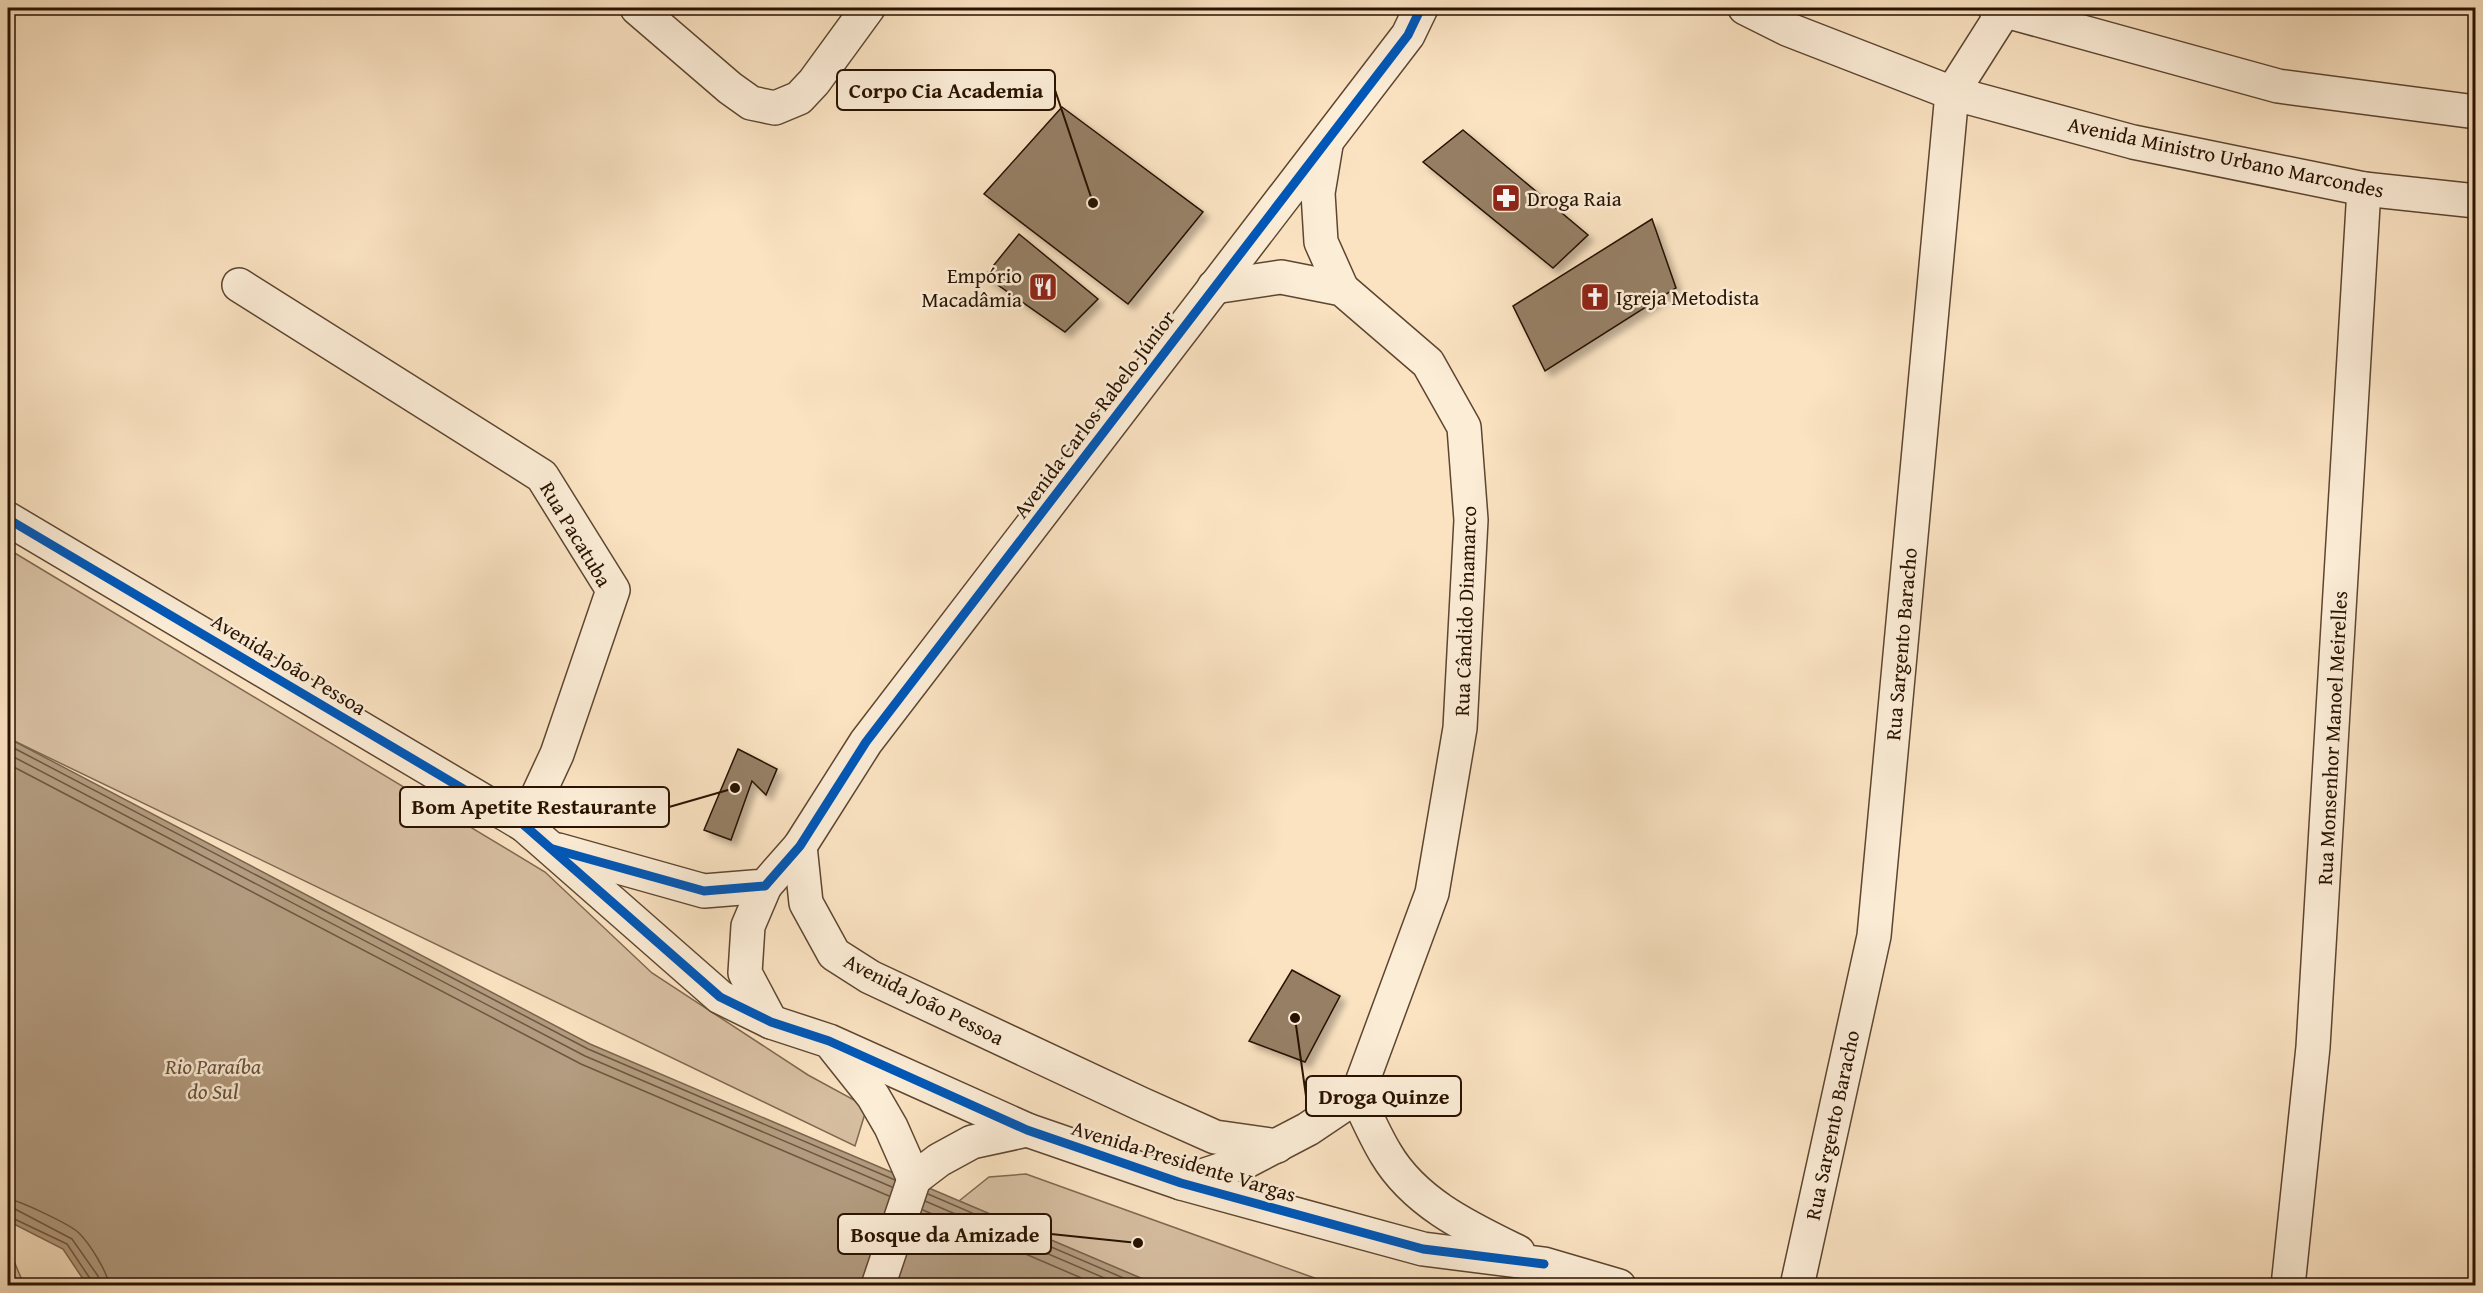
<svg xmlns="http://www.w3.org/2000/svg" width="2483" height="1293" viewBox="0 0 2483 1293" font-family="'Gentium Book Plus',serif">
<defs>
<filter id="shadow"><feDropShadow dx="5.5" dy="5.5" stdDeviation="3" flood-color="#0004"/></filter>
</defs>
<rect width="100%" height="100%" fill="#fbe3c2"/>
<filter id="stains"><feTurbulence type="fractalNoise" baseFrequency=".00333" numOctaves="4"/><feColorMatrix values="0 0 0 0 .2 0 0 0 0 .09 0 0 0 0 .02 0 0 0 .5 -.17"/></filter>
<radialGradient id="worn" r=".72"><stop offset=".6" stop-color="#630" stop-opacity="0"/><stop offset="1" stop-color="#630" stop-opacity=".3"/></radialGradient>
<g fill="#d7bfa1" stroke="#806850" stroke-width="1.5">
<path d="M8,549l537,323 107,101 156,102 59,32 -12,39 -847,-408z"/>
<path d="M1026,1174l308,111h-177l-198,-84 30,-24z"/>
<path d="M8,1247l16,38h-16z"/>
</g>
<path fill="#b39c80" stroke="#7b654d" stroke-width="1.5" d="M8,738l582,306 567,241h-1070l-24,-36 -55,-28z"/>
<g fill="none" stroke-linecap="round" stroke-linejoin="round">
<g stroke="#6e5740" stroke-width="1.5">
<path d="M8,745l580,304 307,131"/>
<path d="M8,754l577,302 307,131"/>
<path d="M8,764l573,300 308,132"/>
<path d="M928,1194l214,92"/>
<path d="M8,1199c11,1 63,26 71,34 10,10 29,39 30,53"/>
<path d="M925,1201l198,85"/>
<path d="M8,1208l7,1 57,30 26,37 2,10"/>
<path d="M923,1210l177,76"/>
<path d="M8,1216l59,28 24,36 1,6"/>
</g>
</g>
<g fill="#967f65" stroke="#281200" stroke-width="1.5" filter="url(#shadow)">
<path d="M1062,107l141,105 -75,92 -144,-110z"/>
<path d="M1463,130l125,105 -35,33 -130,-106z"/>
<path d="M1652,219l24,69 -131,83 -32,-65z"/>
<path d="M1019,234l79,65 -33,33 -80,-56z"/>
<path d="M738,749l39,20 -11,26 -14,-14 -21,59 -27,-10z"/>
<path d="M1292,970l48,26 -35,66 -56,-21z"/>
</g>
<g fill="none" stroke-linecap="round" stroke-linejoin="round">
<g stroke="#5d4630" stroke-width="36">
<g id="minor">
<path d="M637,8l93,80 21,15 24,5 24,-10 15,-16 54,-74"/>
<path d="M1745,8l42,21 165,64 181,49 231,47 112,12"/>
<path d="M1995,8l283,78 198,26"/>
<path d="M1326,145l-8,48 3,49 21,47"/>
<path d="M239,285l303,191 71,114 -56,164 -33,71"/>
<path d="M1214,287l67,-10 61,12 86,74 36,64 7,93 -11,208 -28,165 -75,203"/>
<path d="M8,519l516,306 196,172 51,25 58,19 198,89 154,53 242,66 121,15 75,22"/>
<path d="M800,846l6,57 28,51 36,23 271,127 74,33 62,9"/>
<path d="M558,850l146,41 61,-5 35,-40 66,-104 542,-707 13,-27"/>
<path d="M765,886l-17,40 -3,47 26,49"/>
<path d="M834,1047l39,49 18,31 23,52"/>
<path d="M1357,1096c9,19 18,40 29,58 29,49 83,74 132,98"/>
<path d="M914,1179l25,-19 33,-18 55,-12"/>
<path d="M1181,1183l66,-22 61,-32 49,-33"/>
<path d="M878,1286l36,-107"/>
<path d="M1797,1286l77,-350 78,-843 54,-85"/>
<path d="M2288,1286l25,-239 51,-858"/>
</g>
</g>
<use href="#minor" stroke="#fcedd7" stroke-width="33"/>
<g stroke="#fcedd7" stroke-width="13">
<g id="cycleway">
<path d="M8,519l516,306 196,172 51,25 58,19 198,89 154,53 242,66 121,15"/>
<path d="M553,849l151,42 61,-5 35,-40 66,-104 542,-707 13,-27"/>
</g>
</g>
<use href="#cycleway" stroke="#0057b8" stroke-width="9"/>
</g>
<defs>
<g id="pharmacy-square" transform="scale(1.5)"><rect x="-9" y="-9" width="18" height="18" rx="4" fill="#8f2418" stroke="#fcedd7"/><path d="M-2-6h4v4h4v4h-4v4h-4v-4h-4v-4h4Z" fill="#fff"/></g>
<g id="restaurant-square" transform="scale(1.5)"><rect x="-9" y="-9" width="18" height="18" rx="4" fill="#8f2418" stroke="#fcedd7"/><path d="M-5-6h1v4h1v-4h1v4h1v-4h1v5L-1.5 .5V6h-2V.5L-5-1ZM5-6V6H3V1.5H1.5Q1.5-4 5-6Z" fill="#fff"/></g>
<g id="church-square" transform="scale(1.5)"><rect x="-9" y="-9" width="18" height="18" rx="4" fill="#8f2418" stroke="#fcedd7"/><path d="M-1.2-6h2.4v3.5h3.3v2.4h-3.3V6h-2.4V-.1h-3.3v-2.4h3.3Z" fill="#fff"/></g>
</defs>
<g fill-rule="evenodd">
<use href="#pharmacy-square" x="1506" y="198"/>
<use href="#restaurant-square" x="1043" y="287"/>
<use href="#church-square" x="1595" y="297"/>
</g>
<g text-anchor="middle" dominant-baseline="central" stroke-width="5" stroke-linejoin="round" paint-order="stroke">
<g font-size="21" fill="#281200" stroke="#fcedd7">
<text transform="translate(2226 157) rotate(12)">Avenida Ministro Urbano Marcondes</text>
<text transform="translate(1094 414) rotate(-53)">Avenida Carlos Rabelo Júnior</text>
<text transform="translate(576 534) rotate(59)">Rua Pacatuba</text>
<text transform="translate(1465 611) rotate(-88)">Rua Cândido Dinamarco</text>
<text transform="translate(1901 644) rotate(-85)">Rua Sargento Baracho</text>
<text transform="translate(289 664) rotate(31)">Avenida João Pessoa</text>
<text transform="translate(2332 738) rotate(-87)">Rua Monsenhor Manoel Meirelles</text>
<text transform="translate(924 999) rotate(27)">Avenida João Pessoa</text>
<text transform="translate(1832 1125) rotate(-78)">Rua Sargento Baracho</text>
<text transform="translate(1184 1161) rotate(17)">Avenida Presidente Vargas</text>
</g>
<g font-size="21" fill="#281200" stroke="#fcedd7" text-anchor="start">
<text x="1527" y="198">Droga Raia</text>
<text x="1022" y="275" text-anchor="end">Empório<tspan x="1022" dy="24">Macadâmia</tspan></text>
<text x="1616" y="297">Igreja Metodista</text>
</g>
<g font-size="22" font-style="italic" fill="#67503a" stroke="#fcedd7">
<text x="213" y="1066">Rio Paraíba<tspan x="213" dy="25">do Sul</tspan></text>
</g>
</g>
<path fill="none" stroke="#281200" stroke-width="2" d="M1093 203L1055 90M735 788L669 807M1295 1018L1306 1096M1138 1243L1051 1234"/>
<g fill="#281200" stroke="#fcedd7" stroke-width="2">
<circle cx="1093" cy="203" r="6"/>
<circle cx="735" cy="788" r="6"/>
<circle cx="1295" cy="1018" r="6"/>
<circle cx="1138" cy="1243" r="6"/>
</g>
<g fill="#fcedd7" stroke="#281200" stroke-width="2">
<rect x="837" y="70" width="218" height="40" rx="6"/>
<rect x="400" y="787" width="269" height="40" rx="6"/>
<rect x="1306" y="1076" width="155" height="40" rx="6"/>
<rect x="838" y="1214" width="213" height="40" rx="6"/>
</g>
<g font-size="22" text-anchor="middle" font-weight="bold" fill="#281200">
<text x="946" y="98">Corpo Cia Academia</text>
<text x="534" y="814">Bom Apetite Restaurante</text>
<text x="1384" y="1104">Droga Quinze</text>
<text x="945" y="1242">Bosque da Amizade</text>
</g>
<rect width="2483" height="1293" fill="none" stroke="#fbe3c2" stroke-width="30"/>
<rect x="9" y="9" width="2465" height="1275" fill="none" stroke="#281200" stroke-width="3"/>
<rect x="15" y="15" width="2453" height="1263" fill="none" stroke="#281200" stroke-width="1.5"/>
<rect width="100%" height="100%" filter="url(#stains)"/>
<rect width="100%" height="100%" fill="url(#worn)"/>
</svg>
